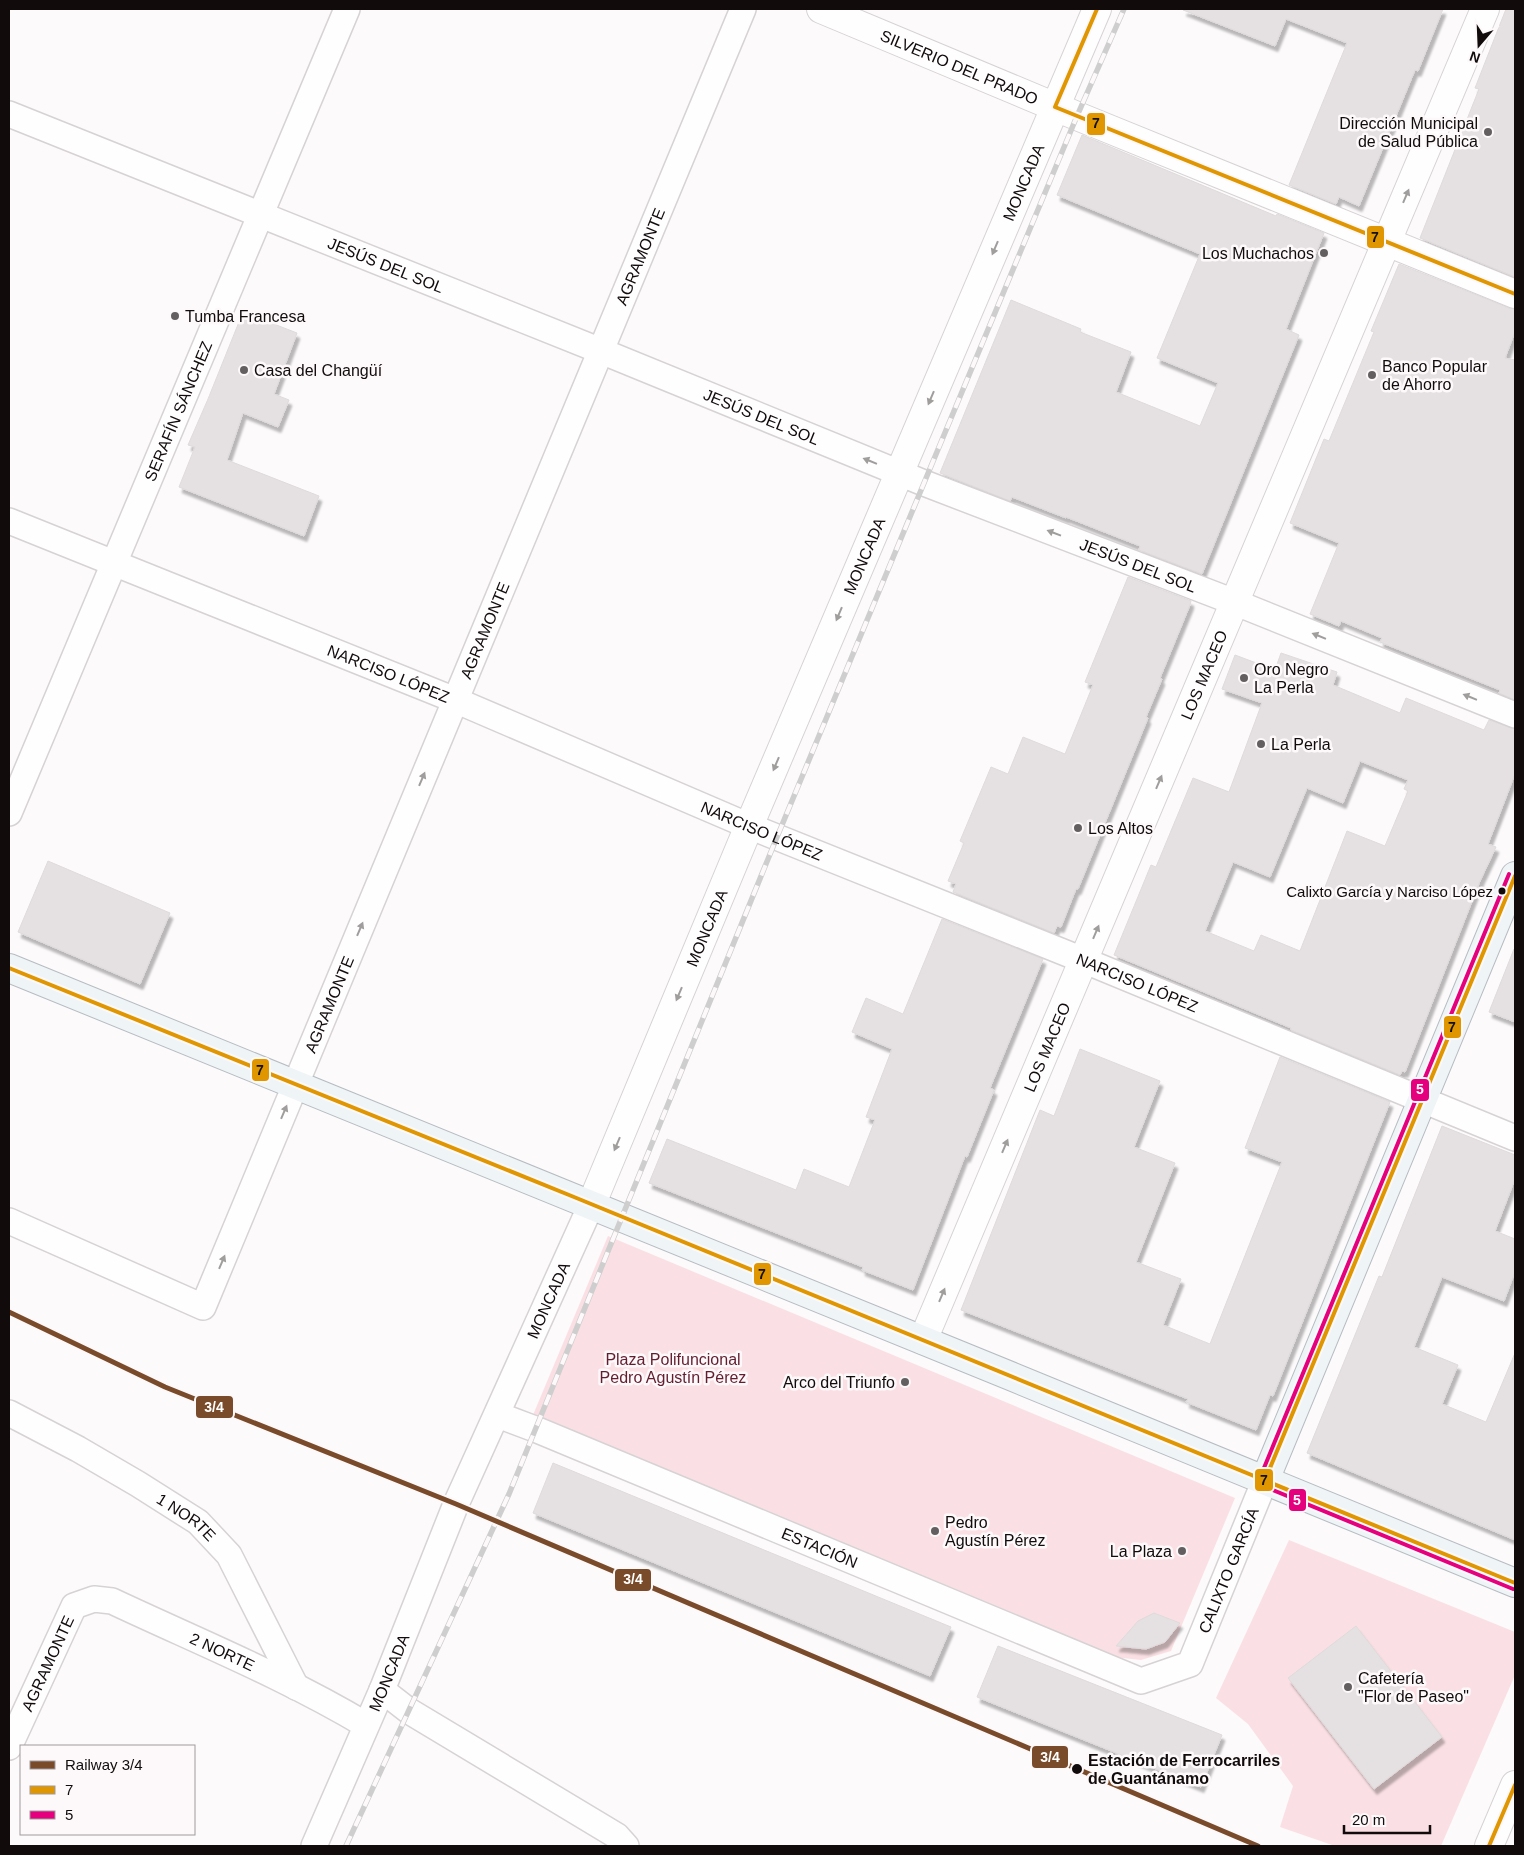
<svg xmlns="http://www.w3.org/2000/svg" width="1524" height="1855" viewBox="0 0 1524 1855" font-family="Arial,sans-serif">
<defs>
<filter id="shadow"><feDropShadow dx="3" dy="5.5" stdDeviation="1" flood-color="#0004"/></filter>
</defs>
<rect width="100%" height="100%" fill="#fcfafb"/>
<g fill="#fae0e4">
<path d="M608,1236l627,262 -64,153 -30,9 -27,-3 -581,-242z"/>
<path d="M1289,1540l226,92v43l-74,171h-106l-55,-19 13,-41 -45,-62 -32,-26z"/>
</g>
<g fill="#e5e0e1" stroke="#dfdadb" fill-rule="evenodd" filter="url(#shadow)">
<path d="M1184,9h259l-25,62 -3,-1 -56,136 -20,-9 -3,7 -47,-19 58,-142 -61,-24 -11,27 -92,-36z"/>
<path d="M1506,9h9v268l-95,-39 59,-149 -4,-1z"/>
<path d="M1082,135l194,81 1,-2 47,19 -38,96 13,6 -97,239 -63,-24 1,-4 -74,-29v1l-54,-21 -2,4 -70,-28 71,-173 70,29 -1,3 51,20 -15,40 84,34 18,-43 -61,-25 43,-104 -143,-59z"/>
<path d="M1399,264l110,44 6,1v23l-10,26 10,2v340l-16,-7 1,-3 -120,-48 2,-4 -41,-17 -2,5 -29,-12 29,-71 -49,-20 34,-84 5,2 45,-109 -3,-1z"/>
<path d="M243,312l54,21 -23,61 15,6 -11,27 -35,-14 -16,47 92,36 -15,40 -125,-49 16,-40 -7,-2 20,-46z"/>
<path d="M1128,577l63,24 -1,4 -30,73 2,1 -16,38 2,1 -70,171h-2l-15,38 -4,-1 -3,7 -101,-41 3,-8 -8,-3 16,-38 -4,-2 31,-74 17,7 15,-37 42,17 28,-69 -8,-3z"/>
<path d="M1281,653l56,19 -4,13 67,28 6,-15 78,32 5,-10 26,9v45l-27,70 8,3 -16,34 -75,191 -3,-1 -2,4 -109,-45v-2l-177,-73 37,-90 5,2 37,-89 36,14 33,-89 -40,-14 13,-34 40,15zM1360,761l48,19 -4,9 4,2 -23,55 -38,-15 -47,120 -39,-16 -7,16 -49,-20 28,-69 37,15 37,-89 36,15z"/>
<path d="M48,861l122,52 -30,71 -122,-52z"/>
<path d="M942,919l101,40 -53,129 4,2 -27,67 -2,-1 -52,134 -51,-20 1,-3 -214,-84 18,-44 129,51 8,-21 45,18 26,-67 -9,-3 26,-68 -40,-17 14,-34 37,16z"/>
<path d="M1514,949h1v73l-26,-10z"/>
<path d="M1080,1049l80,32 -26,66 41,16 -39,99 45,17 -18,46 47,19 72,-182 -37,-14 35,-91 110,45 -117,294 -3,-1 -14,35 -70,-28 2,-3 -227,-89 79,-200 14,6z"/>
<path d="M1442,1126l73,29v24l-20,52 20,8v33l-11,29 -62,-24 -28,70 44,18 -16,39 44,18 29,-69v187l-208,-87 72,-177 3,1z"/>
<path d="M553,1463l398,164 -21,49 -397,-163z"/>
<path d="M1154,1613l26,10 -15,19 -19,7 -30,-3 22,-25z"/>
<path d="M1356,1626l86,111 -68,52 -86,-111z"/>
<path d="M998,1646l224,89 -21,52 -224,-90z"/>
</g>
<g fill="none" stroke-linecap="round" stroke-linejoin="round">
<g stroke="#d7d3d4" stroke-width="28">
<g id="street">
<path id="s1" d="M9,114l592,237 323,132 310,119 281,113"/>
<path id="s2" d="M9,521l446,179 294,126 334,134 432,178"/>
<path id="s3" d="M9,813l338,-804"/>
<path id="s4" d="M9,1221l194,86 540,-1298"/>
<path id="s5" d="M9,1413l69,36 60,35 60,38 31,33 67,132"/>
<path id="s6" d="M498,1415l37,14 606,252 49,-17 75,-184"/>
<path d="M382,1690l27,21 208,125 9,10"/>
<path id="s7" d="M9,1747l65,-141 20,-7 18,2c85,40 174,76 254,124"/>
<path id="s8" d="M314,1846l68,-156 74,-186 136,-301"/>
</g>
</g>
<g stroke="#d7d3d4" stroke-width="30">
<g id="secondary">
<path id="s9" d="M821,9l256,107 438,178"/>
<path id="s10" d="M592,1203l157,-377 348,-817"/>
<path id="s11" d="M923,1340l562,-1331"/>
<path d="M1489,1846l26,-61"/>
</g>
</g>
<g stroke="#b6bcc1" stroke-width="30">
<g id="primary">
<path d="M9,968c503,201 1004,410 1506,615"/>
<path d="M1265,1480l250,-604"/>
</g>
</g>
<use href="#street" stroke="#fffefe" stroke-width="25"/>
<use href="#secondary" stroke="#fffefe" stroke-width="28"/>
<use href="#primary" stroke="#eff4f7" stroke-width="28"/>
<g stroke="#cecece" stroke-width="5.5">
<path id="rail" d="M346,1846l163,-352 268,-657 147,-354 153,-367 47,-107"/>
</g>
<use href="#rail" stroke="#fdf9fa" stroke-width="4" stroke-dasharray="11" stroke-linecap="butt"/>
<g stroke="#fdf9fa" stroke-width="8">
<g id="bus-1">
<path d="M1097,9l-42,98 460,187"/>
<path d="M9,968l565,229 941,386"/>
<path d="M1265,1480l250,-604"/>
<path d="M1489,1846l26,-61"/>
</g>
</g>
<g stroke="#fdf9fa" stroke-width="8">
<path id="bus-2" d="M1509,874l-250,606 4,6 250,103"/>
</g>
<use href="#bus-1" stroke="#e09601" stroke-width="4"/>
<use href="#bus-2" stroke="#e5007d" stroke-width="4"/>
<g stroke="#fdf9fa" stroke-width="9">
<path id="rail-1" d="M9,1312l156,75 291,117 802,342"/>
</g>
<use href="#rail-1" stroke="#7a4b2a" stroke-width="5"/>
</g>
<defs><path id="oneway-solid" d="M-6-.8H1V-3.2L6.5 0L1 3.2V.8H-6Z" transform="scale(1.25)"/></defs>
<g fill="#a09d9d">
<use href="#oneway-solid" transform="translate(1406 196) rotate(-67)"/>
<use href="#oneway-solid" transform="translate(995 248) rotate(113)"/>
<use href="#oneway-solid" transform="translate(931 398) rotate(113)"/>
<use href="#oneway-solid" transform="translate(870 461) rotate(-158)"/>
<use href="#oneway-solid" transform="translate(1054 533) rotate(-159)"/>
<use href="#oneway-solid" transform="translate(839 614) rotate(113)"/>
<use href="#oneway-solid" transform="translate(1319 636) rotate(-158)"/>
<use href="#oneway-solid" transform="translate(1470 697) rotate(-158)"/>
<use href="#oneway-solid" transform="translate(776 764) rotate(113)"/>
<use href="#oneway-solid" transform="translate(422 779) rotate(-67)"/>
<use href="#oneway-solid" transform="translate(1159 782) rotate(-67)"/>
<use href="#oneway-solid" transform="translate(360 929) rotate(-67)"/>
<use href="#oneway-solid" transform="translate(1096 932) rotate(-67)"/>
<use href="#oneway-solid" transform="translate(679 994) rotate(113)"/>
<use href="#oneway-solid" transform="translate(284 1112) rotate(-67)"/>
<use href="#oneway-solid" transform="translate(617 1144) rotate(113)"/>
<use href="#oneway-solid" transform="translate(1005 1146) rotate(-67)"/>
<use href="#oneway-solid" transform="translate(222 1262) rotate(-67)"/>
<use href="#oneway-solid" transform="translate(942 1295) rotate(-67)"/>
</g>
<g fill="#635f60" stroke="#fdf9fa" stroke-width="2">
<circle cx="1488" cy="132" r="5"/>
<circle cx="1324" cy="253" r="5"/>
<circle cx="175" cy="316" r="5"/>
<circle cx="244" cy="370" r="5"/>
<circle cx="1372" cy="375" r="5"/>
<circle cx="1244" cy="678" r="5"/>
<circle cx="1261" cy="744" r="5"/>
<circle cx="1078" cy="828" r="5"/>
<circle cx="905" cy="1382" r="5"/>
<circle cx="935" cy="1531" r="5"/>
<circle cx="1182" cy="1551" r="5"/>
<circle cx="1348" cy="1687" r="5"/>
</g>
<g fill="#110b0c" stroke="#fdf9fa" stroke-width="2">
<circle cx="1502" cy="891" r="4.5"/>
<circle cx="1077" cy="1769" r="6"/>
</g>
<g text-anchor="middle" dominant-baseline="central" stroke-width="5" stroke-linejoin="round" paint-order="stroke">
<g font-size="15" fill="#110b0c" stroke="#fdf9fa" text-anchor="end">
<text x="1493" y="891">Calixto García y Narciso López</text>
</g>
<g font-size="16" fill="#110b0c" stroke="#fdf9fa">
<text stroke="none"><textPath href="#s9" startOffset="150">SILVERIO DEL PRADO</textPath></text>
<text stroke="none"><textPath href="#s10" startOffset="1108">MONCADA</textPath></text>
<text stroke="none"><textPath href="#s4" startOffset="1350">AGRAMONTE</textPath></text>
<text stroke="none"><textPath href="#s1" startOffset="406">JESÚS DEL SOL</textPath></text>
<text stroke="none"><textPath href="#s3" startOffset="436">SERAFÍN SÁNCHEZ</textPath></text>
<text stroke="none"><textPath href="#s1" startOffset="811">JESÚS DEL SOL</textPath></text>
<text stroke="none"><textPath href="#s10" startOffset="702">MONCADA</textPath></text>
<text stroke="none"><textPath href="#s1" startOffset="1216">JESÚS DEL SOL</textPath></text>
<text stroke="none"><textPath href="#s4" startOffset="945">AGRAMONTE</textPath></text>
<text stroke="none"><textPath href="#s2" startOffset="409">NARCISO LÓPEZ</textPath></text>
<text stroke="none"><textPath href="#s11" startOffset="722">LOS MACEO</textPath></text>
<text stroke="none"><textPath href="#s2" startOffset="814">NARCISO LÓPEZ</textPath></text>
<text stroke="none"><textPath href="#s10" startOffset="298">MONCADA</textPath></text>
<text stroke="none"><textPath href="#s2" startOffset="1219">NARCISO LÓPEZ</textPath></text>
<text stroke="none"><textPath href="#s4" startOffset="540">AGRAMONTE</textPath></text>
<text stroke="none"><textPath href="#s11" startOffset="318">LOS MACEO</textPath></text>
<text stroke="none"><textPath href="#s8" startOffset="594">MONCADA</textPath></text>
<text stroke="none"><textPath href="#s5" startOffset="206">1 NORTE</textPath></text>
<text stroke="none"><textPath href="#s6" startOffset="348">ESTACIÓN</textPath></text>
<text stroke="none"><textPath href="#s6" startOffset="849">CALIXTO GARCÍA</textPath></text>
<text stroke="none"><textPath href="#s7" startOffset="316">2 NORTE</textPath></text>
<text stroke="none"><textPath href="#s7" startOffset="92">AGRAMONTE</textPath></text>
<text stroke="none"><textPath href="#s8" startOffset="189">MONCADA</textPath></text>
</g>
<g font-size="16" fill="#110b0c" stroke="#fdf9fa" text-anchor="start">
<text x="1478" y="123" text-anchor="end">Dirección Municipal<tspan x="1478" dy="18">de Salud Pública</tspan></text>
<text x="1314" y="253" text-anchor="end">Los Muchachos</text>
<text x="185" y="316">Tumba Francesa</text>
<text x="1382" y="366">Banco Popular<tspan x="1382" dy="18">de Ahorro</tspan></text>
<text x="254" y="370">Casa del Changüí</text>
<text x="1254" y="669">Oro Negro<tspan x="1254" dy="18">La Perla</tspan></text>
<text x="1271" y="744">La Perla</text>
<text x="1088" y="828">Los Altos</text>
<text x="895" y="1382" text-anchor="end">Arco del Triunfo</text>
<text x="945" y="1522">Pedro<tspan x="945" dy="18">Agustín Pérez</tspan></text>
<text x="1172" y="1551" text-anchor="end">La Plaza</text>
<text x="1358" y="1678">Cafetería<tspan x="1358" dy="18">"Flor de Paseo"</tspan></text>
</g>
<g font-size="16" fill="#631d30" stroke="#fdf9fa">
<text x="673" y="1359">Plaza Polifuncional<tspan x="673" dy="18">Pedro Agustín Pérez</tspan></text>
</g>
<g font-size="16" font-weight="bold" fill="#110b0c" stroke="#fdf9fa" text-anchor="start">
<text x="1088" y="1760">Estación de Ferrocarriles<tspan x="1088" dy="18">de Guantánamo</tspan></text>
</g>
</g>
<g stroke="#fdf9fa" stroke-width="2">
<rect x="1086" y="112" width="20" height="24" rx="5" fill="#e09601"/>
<rect x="1366" y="225" width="19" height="24" rx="5" fill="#e09601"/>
<rect x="1443" y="1015" width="19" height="24" rx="5" fill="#e09601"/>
<rect x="251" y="1058" width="19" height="24" rx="5" fill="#e09601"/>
<rect x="1410" y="1078" width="20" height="24" rx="5" fill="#e5007d"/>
<rect x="753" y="1262" width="19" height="24" rx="5" fill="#e09601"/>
<rect x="195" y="1395" width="39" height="24" rx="5" fill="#7a4b2a"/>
<rect x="1254" y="1468" width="20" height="24" rx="5" fill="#e09601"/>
<rect x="1288" y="1488" width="19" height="24" rx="5" fill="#e5007d"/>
<rect x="614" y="1568" width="38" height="24" rx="5" fill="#7a4b2a"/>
<rect x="1031" y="1745" width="38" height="24" rx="5" fill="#7a4b2a"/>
</g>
<g font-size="14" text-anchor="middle" font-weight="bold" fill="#fff">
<text x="1420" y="1094">5</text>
<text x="214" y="1412">3/4</text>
<text x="1297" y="1505">5</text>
<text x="633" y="1584">3/4</text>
<text x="1050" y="1762">3/4</text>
</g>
<g font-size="14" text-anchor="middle" font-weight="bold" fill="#111">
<text x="1096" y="128">7</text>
<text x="1375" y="242">7</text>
<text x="1452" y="1032">7</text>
<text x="260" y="1075">7</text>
<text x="762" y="1279">7</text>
<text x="1264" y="1485">7</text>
</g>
<rect width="1524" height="1855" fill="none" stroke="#110b0c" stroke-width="20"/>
<rect x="20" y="1745" width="175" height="90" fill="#fdf9fa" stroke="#9f9a9b"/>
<rect x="30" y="1761" width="25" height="8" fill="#7a4b2a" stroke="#9f9a9b"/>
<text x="65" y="1770" font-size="15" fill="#110b0c">Railway 3/4</text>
<rect x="30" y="1786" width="25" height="8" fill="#e09601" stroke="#9f9a9b"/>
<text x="65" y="1795" font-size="15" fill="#110b0c">7</text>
<rect x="30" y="1811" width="25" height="8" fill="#e5007d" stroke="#9f9a9b"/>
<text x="65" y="1820" font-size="15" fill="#110b0c">5</text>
<g transform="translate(1479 45) rotate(199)" stroke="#fdf9fa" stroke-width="4" paint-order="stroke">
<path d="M0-4L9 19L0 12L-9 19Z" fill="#110b0c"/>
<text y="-8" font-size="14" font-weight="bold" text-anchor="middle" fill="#110b0c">N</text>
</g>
<path d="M1344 1825v8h86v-8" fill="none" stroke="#110b0c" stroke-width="2.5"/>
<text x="1352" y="1825" font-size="15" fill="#110b0c" stroke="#fdf9fa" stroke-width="4" paint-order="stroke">20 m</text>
</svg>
